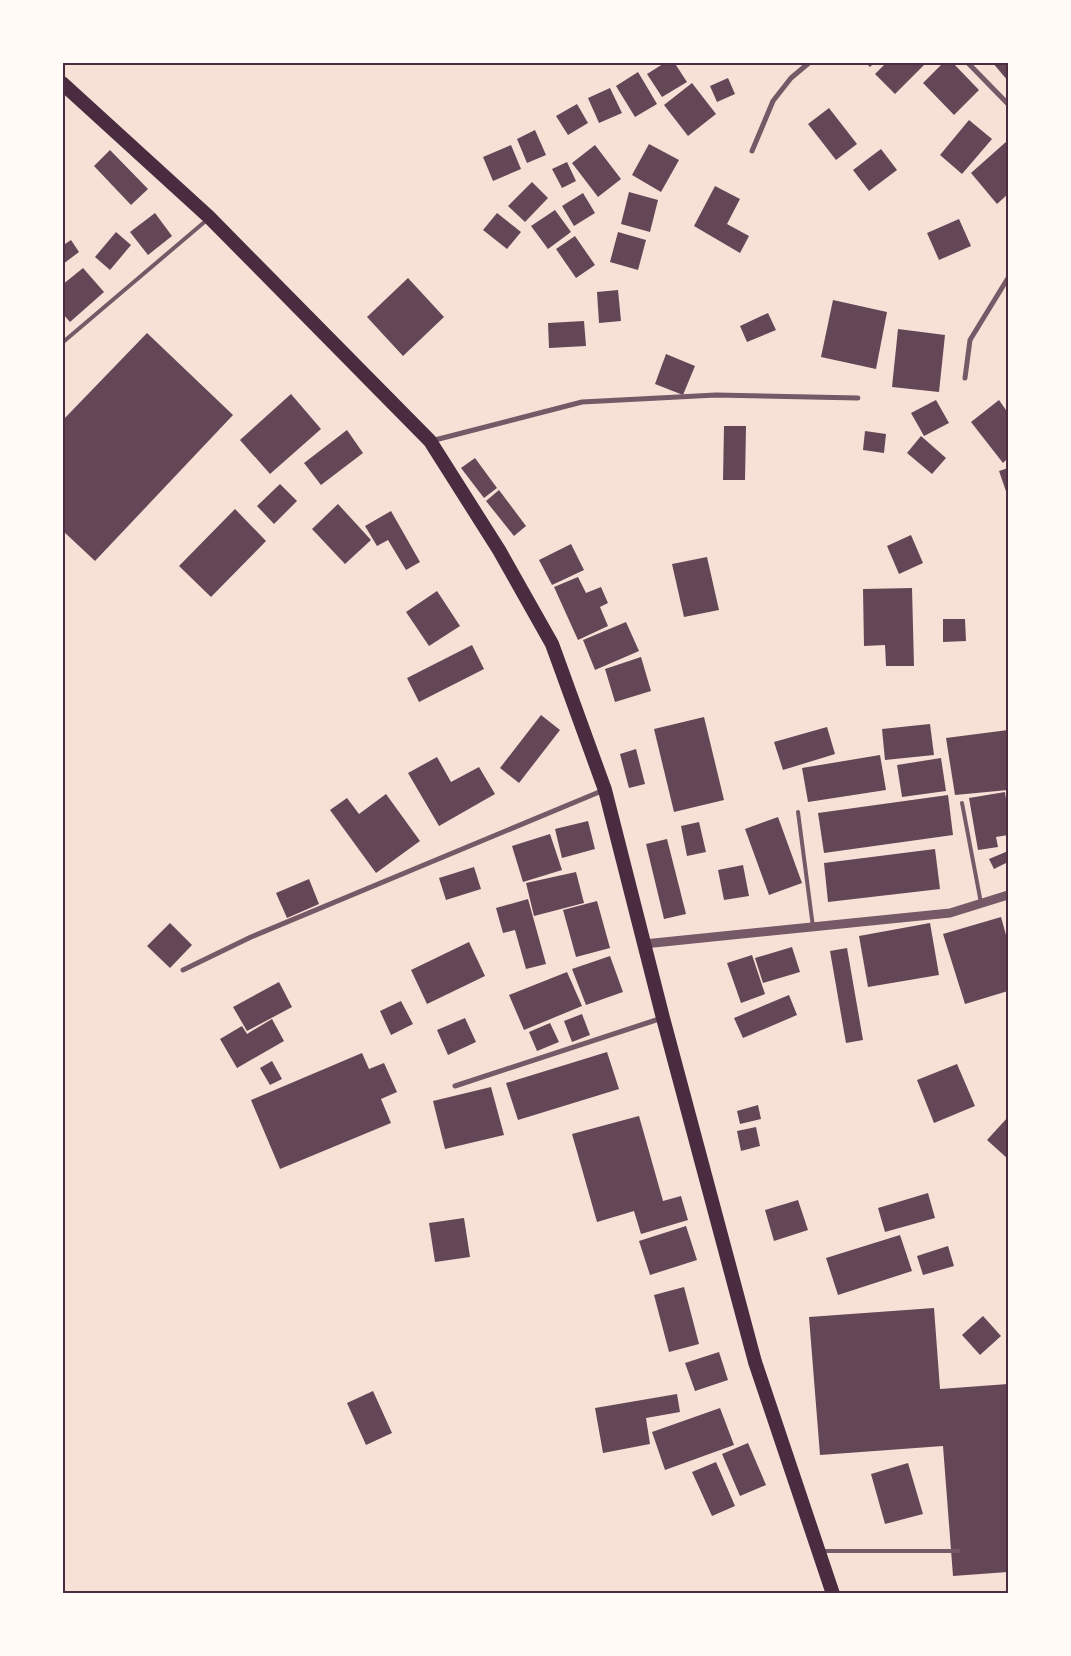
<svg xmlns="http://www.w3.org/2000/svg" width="1071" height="1656" viewBox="0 0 1071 1656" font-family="Jost,sans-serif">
<rect width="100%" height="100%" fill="#f7e1d7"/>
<g fill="#644757">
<path d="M666,62h8l13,20 -25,15 -15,-23z"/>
<path d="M865,62h10l-5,5z"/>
<path d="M887,62h40l-32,32 -20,-20z"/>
<path d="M944,62h8l27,28 -25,25 -31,-32z"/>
<path d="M992,62h16v19z"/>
<path d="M638,72l19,32 -22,13 -19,-31z"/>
<path d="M728,78l7,16 -18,8 -7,-16z"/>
<path d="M692,83l24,31 -28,22 -24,-31z"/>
<path d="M610,88l12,25 -23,10 -11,-25z"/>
<path d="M577,104l11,19 -20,12 -12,-19z"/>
<path d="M829,108l28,36 -21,16 -28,-36z"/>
<path d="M969,120l23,19 -30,35 -22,-19z"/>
<path d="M535,130l11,25 -19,8 -10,-24z"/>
<path d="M1007,141l1,1v52l-11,10 -26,-31z"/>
<path d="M649,144l30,16 -18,32 -29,-17z"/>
<path d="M511,145l10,24 -28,12 -10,-24z"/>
<path d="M595,145l26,34 -23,18 -26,-34z"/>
<path d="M881,149l16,21 -28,21 -16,-21z"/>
<path d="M110,150l38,39 -17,16 -37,-39z"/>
<path d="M567,162l9,19 -14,7 -10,-19z"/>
<path d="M532,182l16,16 -23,24 -17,-16z"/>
<path d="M715,186l25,13 -13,25 22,12 -9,17 -46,-27z"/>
<path d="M629,192l29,8 -8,32 -29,-8z"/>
<path d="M583,193l12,20 -21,13 -12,-20z"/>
<path d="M555,210l16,22 -23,17 -17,-23z"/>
<path d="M155,213l17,23 -24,19 -18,-23z"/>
<path d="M497,213l24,19 -14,17 -24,-19z"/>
<path d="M959,219l12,27 -32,14 -12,-27z"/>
<path d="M116,232l15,13 -21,25 -15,-13z"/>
<path d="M618,232l28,8 -8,30 -28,-8z"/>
<path d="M575,236l20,29 -19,13 -20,-29z"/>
<path d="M71,240l8,12 -16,12 -1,-18z"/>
<path d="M83,268l21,24 -34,30 -8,-9v-28z"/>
<path d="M408,278l36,39 -41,39 -36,-39z"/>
<path d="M618,290l3,31 -22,2 -2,-31z"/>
<path d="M833,300l54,12 -11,57 -55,-12z"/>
<path d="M768,313l8,17 -29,12 -7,-16z"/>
<path d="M584,321l2,25 -37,2 -1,-25z"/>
<path d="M898,329l47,6 -6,57 -47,-5z"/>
<path d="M147,333l86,82 -138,146 -33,-31v-109z"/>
<path d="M666,354l29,12 -12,29 -28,-11z"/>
<path d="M291,394l30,35 -51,45 -30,-34z"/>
<path d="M936,400l13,23 -25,13 -13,-23z"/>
<path d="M999,400l9,13v45l-5,5 -32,-41z"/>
<path d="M724,426h22l-1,54h-22z"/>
<path d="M347,430l16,23 -42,32 -17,-22z"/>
<path d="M865,431l21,3 -2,19 -21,-3z"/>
<path d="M921,436l25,22 -14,16 -25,-21z"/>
<path d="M475,458l22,30 -13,10 -23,-30z"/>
<path d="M1008,468v29l-9,-26z"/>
<path d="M280,484l17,17 -23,23 -17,-18z"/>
<path d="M499,490l27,36 -12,10 -28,-35z"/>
<path d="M338,504l33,36 -26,24 -33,-35z"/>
<path d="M235,509l31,32 -55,56 -32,-31z"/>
<path d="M391,511l29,51 -14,8 -18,-30 -11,6 -12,-20z"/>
<path d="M911,535l12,28 -24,11 -12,-28z"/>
<path d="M571,544l13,26 -32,15 -13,-25z"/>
<path d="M707,557l12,53 -35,7 -12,-53z"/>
<path d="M578,577l8,16 15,-6 7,16 -8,4 8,19 -30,14 -24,-53z"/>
<path d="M912,588l2,78h-28l-1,-21 -21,1 -1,-57z"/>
<path d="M437,591l23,35 -31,20 -23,-34z"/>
<path d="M943,619h22l1,22 -23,1z"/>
<path d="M626,622l13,29 -44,19 -12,-30z"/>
<path d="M472,645l12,24 -65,33 -12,-24z"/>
<path d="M641,657l10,34 -36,11 -10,-33z"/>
<path d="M541,715l19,15 -41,53 -19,-15z"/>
<path d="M704,717l20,83 -50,12 -20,-83z"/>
<path d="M930,724l4,31 -49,5 -3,-31z"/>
<path d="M827,727l8,27 -52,16 -9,-28z"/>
<path d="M1008,730v60l-53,5 -9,-57z"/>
<path d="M636,749l9,35 -16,4 -9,-34z"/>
<path d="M880,755l6,35 -78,12 -6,-34z"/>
<path d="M437,757l14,25 28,-15 16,27 -56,32 -31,-53z"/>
<path d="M941,758l5,33 -44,6 -5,-32z"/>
<path d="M1005,792l3,21v22l-12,2 2,10 -20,3 -9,-52z"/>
<path d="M386,794l34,47 -44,32 -46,-63 17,-12 12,16z"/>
<path d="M948,795l5,40 -129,18 -6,-40z"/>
<path d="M778,817l24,66 -33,12 -24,-66z"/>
<path d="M588,821l7,28 -33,9 -7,-29z"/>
<path d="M699,822l7,30 -19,4 -6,-30z"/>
<path d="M550,834l12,36 -39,12 -11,-36z"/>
<path d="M667,839l19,75 -22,5 -18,-75z"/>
<path d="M935,849l5,40 -112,13 -4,-39z"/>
<path d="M1008,851v11l-14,7 -5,-10z"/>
<path d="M743,865l6,31 -25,4 -6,-30z"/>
<path d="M474,867l7,22 -35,11 -7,-22z"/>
<path d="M576,872l8,31 -50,13 -8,-33z"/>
<path d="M309,879l10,25 -32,14 -11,-25z"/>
<path d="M528,899l18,65 -20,5 -11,-39 -12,3 -7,-25z"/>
<path d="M597,901l13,47 -34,9 -13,-47z"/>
<path d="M1001,917l7,25v49l-43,13 -22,-70z"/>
<path d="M170,923l22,22 -22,23 -23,-22z"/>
<path d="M930,923l9,52 -71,12 -9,-51z"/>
<path d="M469,942l16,34 -58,28 -16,-34z"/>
<path d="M792,947l8,25 -37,11 -8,-25z"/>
<path d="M847,948l16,92 -17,3 -16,-92z"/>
<path d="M752,955l13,39 -24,9 -14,-40z"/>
<path d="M610,956l13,36 -37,13 -14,-36z"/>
<path d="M567,972l15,34 -58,24 -15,-35z"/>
<path d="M279,982l13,25 -45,24 -14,-24z"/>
<path d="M789,995l8,20 -54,23 -9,-20z"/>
<path d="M401,1001l12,23 -22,11 -11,-24z"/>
<path d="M582,1014l8,21 -18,7 -8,-21z"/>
<path d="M465,1018l11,24 -28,13 -11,-25z"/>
<path d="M272,1019l12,22 -47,27 -17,-29 22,-13 5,8z"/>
<path d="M550,1023l9,19 -22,9 -8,-19z"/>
<path d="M607,1052l12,37 -101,31 -12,-37z"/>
<path d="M362,1053l7,16 15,-6 13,29 -16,7 10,24 -111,46 -29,-69z"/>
<path d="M272,1061l10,18 -12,6 -10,-17z"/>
<path d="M957,1064l18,42 -41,17 -17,-43z"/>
<path d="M491,1087l13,48 -59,14 -12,-48z"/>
<path d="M758,1105l3,14 -21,5 -3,-13z"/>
<path d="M639,1116l24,85 18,-5 7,24 -47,14 -7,-23 -37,11 -25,-88z"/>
<path d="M1008,1117v42l-21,-19z"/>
<path d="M756,1127l4,19 -19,5 -4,-20z"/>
<path d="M928,1193l7,25 -50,14 -7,-24z"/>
<path d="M798,1200l10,30 -34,11 -9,-31z"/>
<path d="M464,1218l6,39 -35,5 -6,-39z"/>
<path d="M686,1226l11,34 -47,15 -11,-34z"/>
<path d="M900,1235l12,36 -74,24 -12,-37z"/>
<path d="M948,1246l6,20 -31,9 -6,-19z"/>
<path d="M684,1287l15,57 -30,8 -15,-57z"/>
<path d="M934,1308l6,81 68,-5v188l-55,4 -10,-130 -123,9 -11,-138z"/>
<path d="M983,1316l18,20 -21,19 -18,-20z"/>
<path d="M719,1352l9,28 -33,11 -10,-28z"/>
<path d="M373,1391l19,42 -26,12 -19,-42z"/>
<path d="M677,1394l3,18 -34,6 4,26 -47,9 -8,-45z"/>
<path d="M720,1408l14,37 -69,25 -13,-38z"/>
<path d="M748,1443l18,42 -26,11 -18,-42z"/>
<path d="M716,1462l19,44 -23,10 -20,-44z"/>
<path d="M908,1463l15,51 -38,10 -14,-50z"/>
</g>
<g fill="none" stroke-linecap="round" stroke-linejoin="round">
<g stroke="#755966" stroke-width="4">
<path d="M62,343l146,-124"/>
<path d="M962,803l19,100"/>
<path d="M798,812l15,115"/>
<path d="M821,1551h137"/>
</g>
<g stroke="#755966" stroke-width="5">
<path d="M967,62l41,42"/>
<path d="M752,151l21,-50 18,-23 19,-16"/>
<path d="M965,378l5,-38 38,-62"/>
<path d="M431,441l151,-39 134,-7 142,3"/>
<path d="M183,970l68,-33 353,-147"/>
<path d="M455,1086l207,-68"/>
</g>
<path stroke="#755966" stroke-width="9" d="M644,944l306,-31 58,-18"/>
<path stroke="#4a2c40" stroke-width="14" d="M62,83l147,134 221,224 69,109 53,94 53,146 58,228 92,344 78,232"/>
</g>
<rect width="1071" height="1656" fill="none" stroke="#fffaf5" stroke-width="128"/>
<rect x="64" y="64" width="943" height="1528" fill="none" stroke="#4a2c40" stroke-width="2"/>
</svg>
